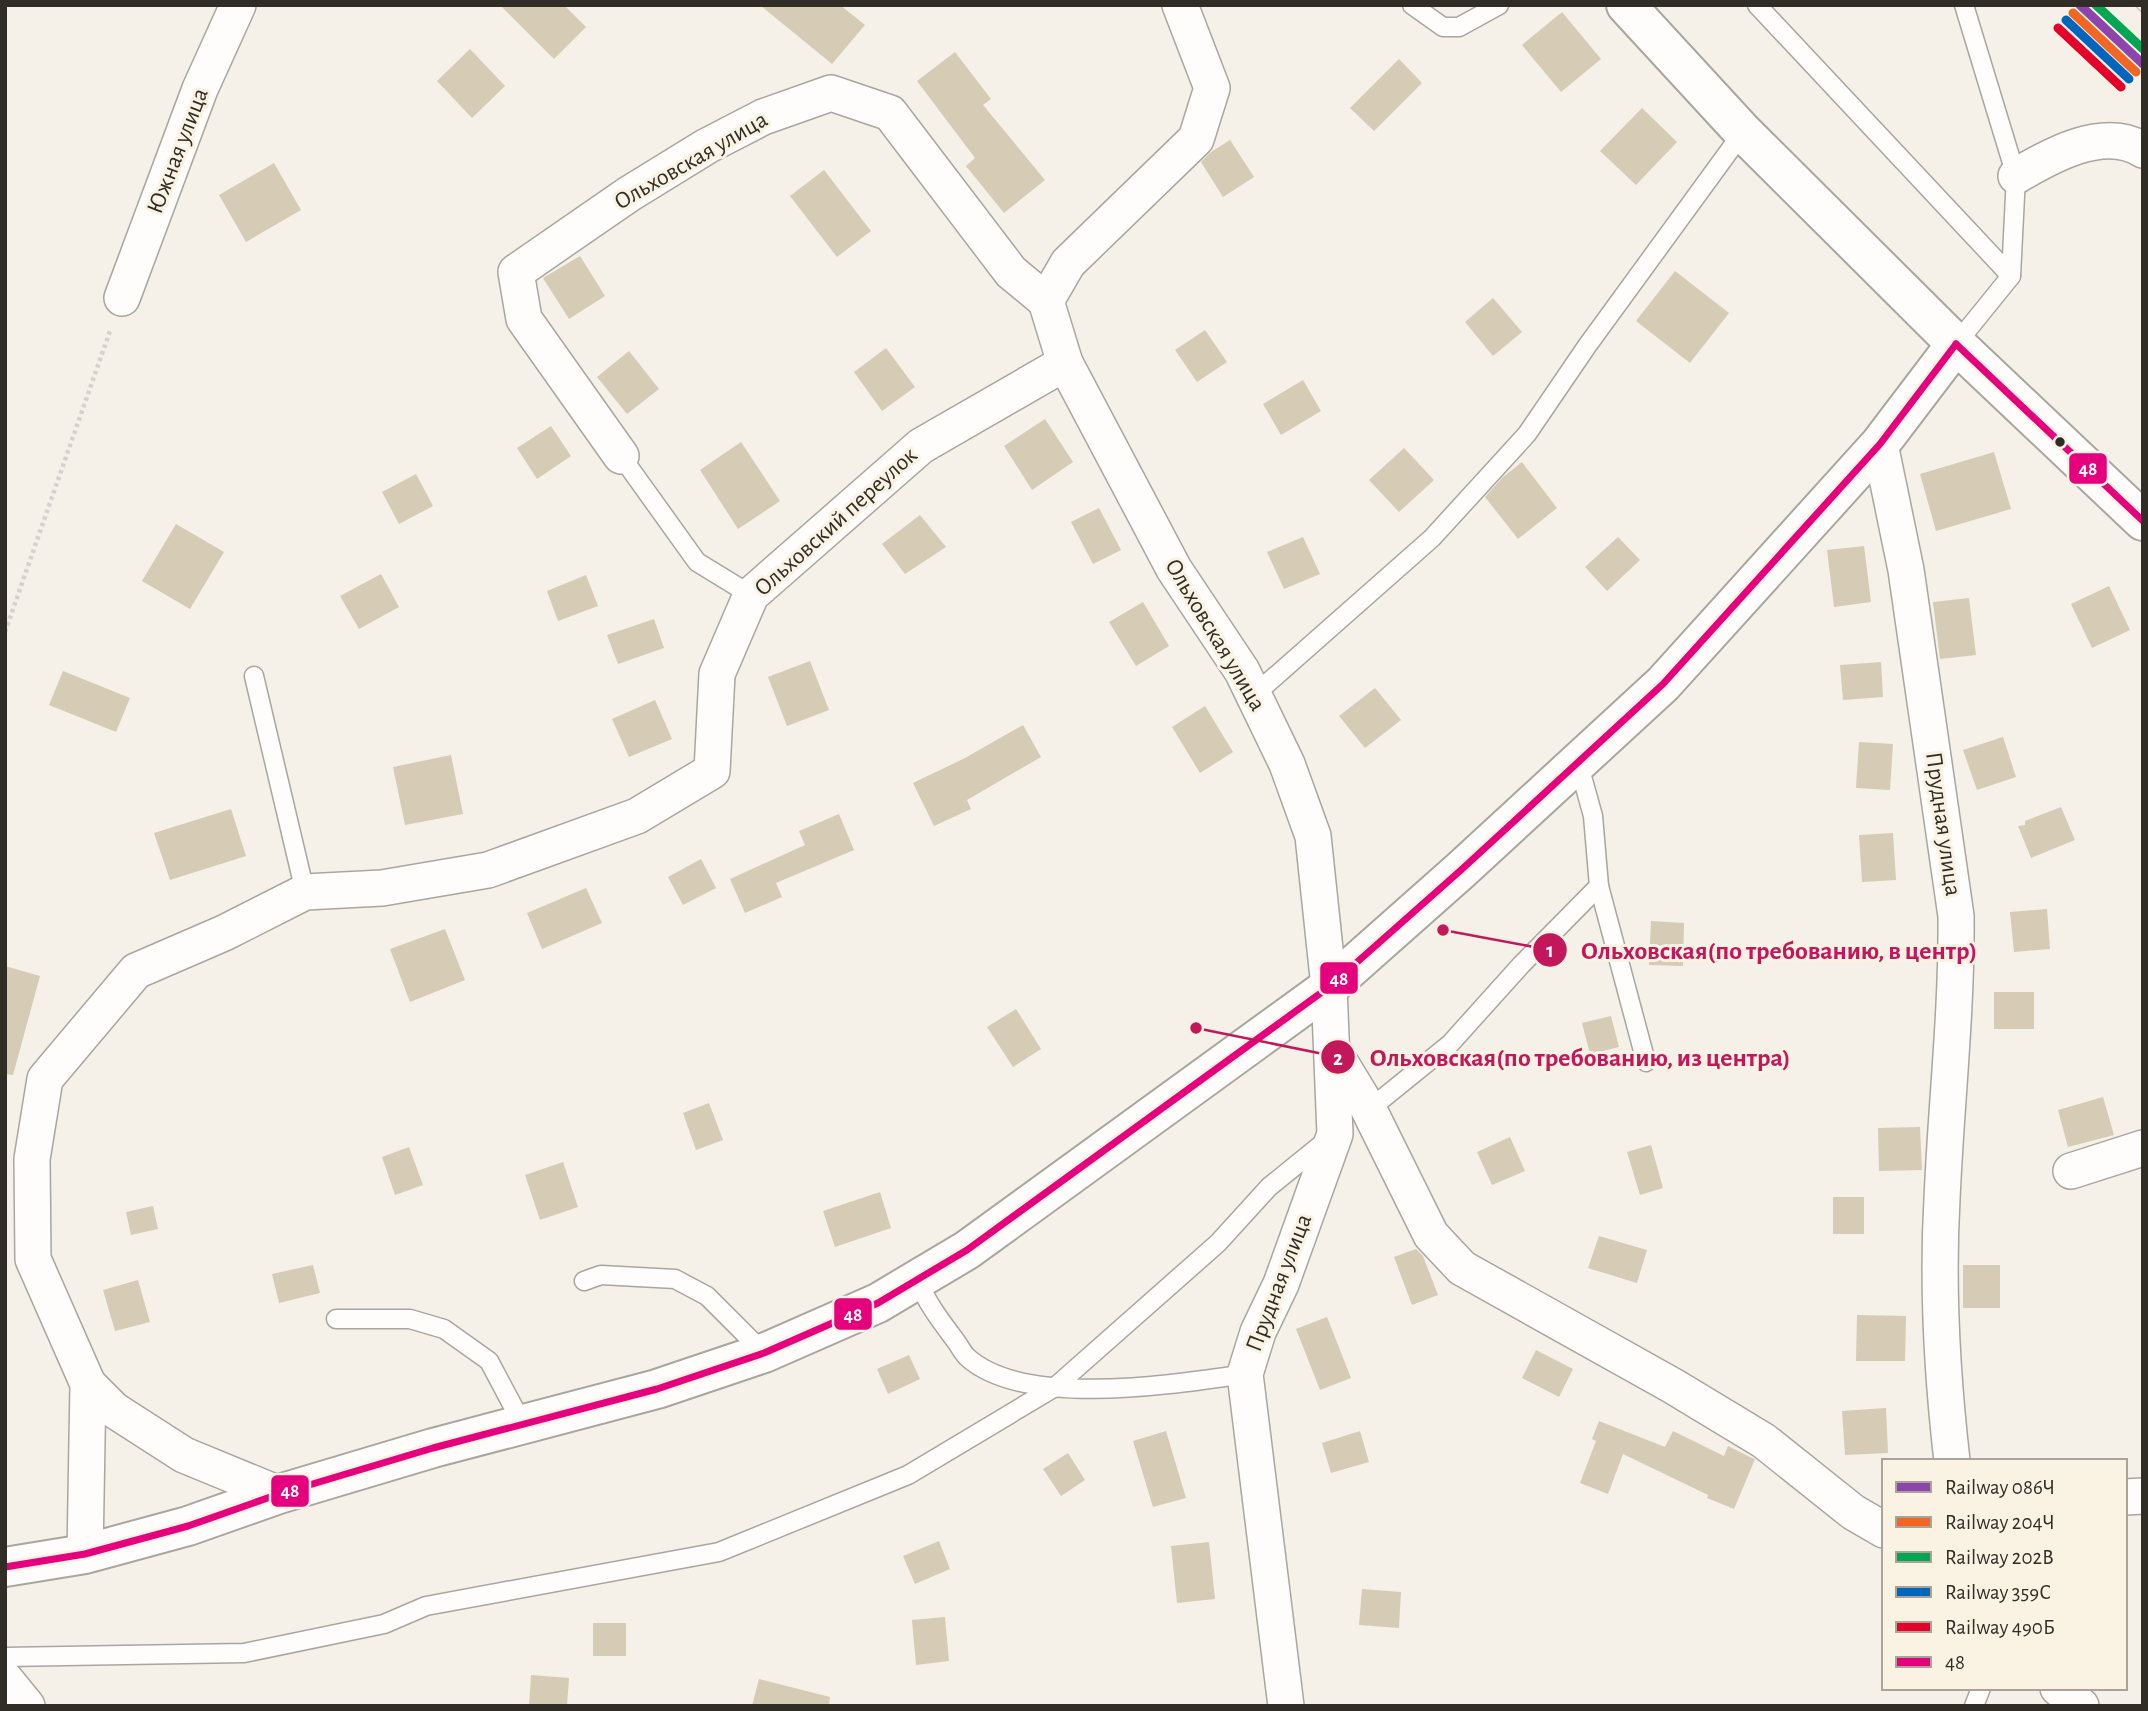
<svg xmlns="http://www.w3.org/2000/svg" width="2148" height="1711" viewBox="0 0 2148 1711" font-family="'Alegreya Sans',sans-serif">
<rect width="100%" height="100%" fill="#f5f1e8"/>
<g fill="#d6cbb4">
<path d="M500,5h64l22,22 -32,32z"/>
<path d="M760,5h80l25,20 -33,39z"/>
<path d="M1562,12l39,47 -40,33 -39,-47z"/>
<path d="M470,49l35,37 -33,32 -35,-37z"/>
<path d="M955,52l36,47 -8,6 62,75 -41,33 -38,-47 9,-8 -58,-77z"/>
<path d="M1399,59l23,24 -48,48 -24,-23z"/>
<path d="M1642,108l35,34 -41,43 -36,-34z"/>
<path d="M1230,140l24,37 -31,20 -22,-35 10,-10z"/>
<path d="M274,163l27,47 -55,32 -27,-47z"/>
<path d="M824,170l47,61 -34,26 -47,-61z"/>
<path d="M580,256l25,40 -36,23 -26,-41z"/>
<path d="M1675,271l54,42 -39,50 -54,-42z"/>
<path d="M1493,298l29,34 -29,24 -28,-34z"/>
<path d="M1205,330l22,32 -30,20 -22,-32z"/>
<path d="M886,348l29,39 -33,24 -28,-39z"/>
<path d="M629,351l30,38 -32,25 -30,-37z"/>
<path d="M1303,380l18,31 -40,24 -18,-31z"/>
<path d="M1045,419l28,43 -41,28 -28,-44z"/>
<path d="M551,426l20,30 -34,23 -20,-31z"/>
<path d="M741,442l39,59 -42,28 -38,-59z"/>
<path d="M1404,448l30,32 -35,32 -30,-32z"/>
<path d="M1994,452l17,57 -75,22 -16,-57z"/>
<path d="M1522,462l35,46 -39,31 -33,-42 18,-20z"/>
<path d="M416,474l17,32 -34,18 -17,-32z"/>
<path d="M1099,508l22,42 -28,14 -22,-42z"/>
<path d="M920,515l26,32 -41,27 -23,-30z"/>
<path d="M176,524l48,28 -34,57 -48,-28z"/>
<path d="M1303,537l17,37 -36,15 -17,-37z"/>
<path d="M1618,537l22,23 -33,31 -22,-24z"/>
<path d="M1864,546l7,56 -37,5 -7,-57z"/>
<path d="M381,574l18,33 -40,22 -19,-33z"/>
<path d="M586,575l12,31 -40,15 -11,-30z"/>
<path d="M2109,586l21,44 -38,18 -21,-44z"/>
<path d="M1969,598l7,57 -36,4 -7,-57z"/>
<path d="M1143,602l26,44 -33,20 -27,-44z"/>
<path d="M654,619l10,29 -46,16 -11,-29z"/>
<path d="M810,661l19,49 -42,16 -19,-49z"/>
<path d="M1881,662l2,35 -40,3 -3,-35z"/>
<path d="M63,671l67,27 -14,34 -67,-27z"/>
<path d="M1375,688l26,32 -36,28 -26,-32z"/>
<path d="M655,700l17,39 -43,18 -17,-38z"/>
<path d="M1205,706l28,46 -33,21 -28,-46z"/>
<path d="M1023,725l18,32 -74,43 4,9 -37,17 -21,-43 52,-25z"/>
<path d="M2003,737l13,40 -39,13 -14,-40z"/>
<path d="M1859,742l34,2 -3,46 -34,-2z"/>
<path d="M451,755l12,59 -58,11 -12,-58z"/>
<path d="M2061,807l14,33 -44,18 -13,-32 7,-1v-4z"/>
<path d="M231,809l15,47 -76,24 -16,-47z"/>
<path d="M839,814l15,36 -78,33 6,14 -37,16 -15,-34 75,-34 -6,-14z"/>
<path d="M1893,833l3,47 -34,2 -3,-47z"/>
<path d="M701,859l15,29 -33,17 -15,-28z"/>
<path d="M586,888l16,35 -60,26 -15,-36z"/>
<path d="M2047,909l3,40 -36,3 -4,-40z"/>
<path d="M1651,921l33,2 -1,43 -34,-1z"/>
<path d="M445,929l20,51 -55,22 -20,-53z"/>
<path d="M5,966l35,10 -27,99 -8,-1z"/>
<rect x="1994" y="992" width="40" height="37"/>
<path d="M1016,1009l25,40 -28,18 -26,-40z"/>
<path d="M1611,1016l8,31 -29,7 -8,-31z"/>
<path d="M2103,1097l11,38 -46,12 -10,-37z"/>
<path d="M709,1103l14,37 -27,10 -13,-37z"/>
<path d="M1920,1127l2,43 -43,1 -1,-43z"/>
<path d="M1510,1137l15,34 -33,14 -15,-33z"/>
<path d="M1651,1145l12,43 -23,7 -13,-43z"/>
<path d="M409,1147l14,38 -28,10 -13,-38z"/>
<path d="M563,1162l15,45 -38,13 -15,-45z"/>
<path d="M880,1192l11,36 -56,19 -12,-36z"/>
<rect x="1833" y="1197" width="31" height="37"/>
<path d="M153,1206l5,23 -27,6 -5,-23z"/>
<path d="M1599,1236l48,14 -10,33 -49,-15z"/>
<path d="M1416,1249l7,7 15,39 -26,10 -18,-48z"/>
<path d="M313,1265l7,28 -41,10 -7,-29z"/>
<rect x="1963" y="1265" width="37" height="43"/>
<path d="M138,1280l12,42 -35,9 -12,-41z"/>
<path d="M1857,1315l49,1 -1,45h-49z"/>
<path d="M1327,1317l24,61 -31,12 -24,-61z"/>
<path d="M1536,1350l37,19 -14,28 -37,-19z"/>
<path d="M909,1355l11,24 -32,15 -11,-25z"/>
<path d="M1886,1408l2,45 -43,2 -3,-44z"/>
<path d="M1599,1421l66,26 8,-16 51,25 4,-10 24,12 3,1 -21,50 -27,-11 1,-3 -85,-41 -15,40 -28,-11 16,-42 -4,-2z"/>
<path d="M1166,1431l20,67 -33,9 -20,-66z"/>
<path d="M1360,1431l9,31 -38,11 -9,-30z"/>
<path d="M1068,1453l17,27 -24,16 -18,-27z"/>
<path d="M939,1541l11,28 -35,15 -12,-28z"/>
<path d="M1209,1542l6,57 -38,4 -6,-57z"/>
<path d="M1362,1589l39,3 -2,36 -40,-3z"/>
<path d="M945,1617l4,44 -33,4 -4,-45z"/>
<rect x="593" y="1623" width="33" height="33"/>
<path d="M531,1675l38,3 -2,28h-38z"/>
<path d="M759,1679l71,18 -1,9h-77z"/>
</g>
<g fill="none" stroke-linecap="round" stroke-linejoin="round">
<g stroke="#a9a69f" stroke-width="21">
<g id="lane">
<path d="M1412,5l31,22h16l40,-22"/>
<path d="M1757,5l254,271 -55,68"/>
<path d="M1964,5l52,171 -5,100"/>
<path d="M621,456l76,106 54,33"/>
<path d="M254,676l51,216"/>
<path d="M1254,695l178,-157 95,-104 60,-88 156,-214"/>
<path d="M1599,886l47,176"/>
<path d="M1366,1112l84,-68 71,-79 78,-79 -6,-70 -15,-54"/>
<path d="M584,1281l17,-6 74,4 32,17 57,57"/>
<path d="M918,1281c9,22 22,39 37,59 4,5 7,12 12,17 57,52 208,27 278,17"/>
<path d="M336,1319h74l34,10 45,32 34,64"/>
<path d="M5,1657l239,-4 140,-29 42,-18 293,-54 189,-77 147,-88 163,-144 51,-56 58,-47"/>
<path d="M1974,1706l7,-18"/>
</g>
</g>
<g stroke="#a9a69f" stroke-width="38">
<g id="street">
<path d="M1180,5l32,83 -16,51 -128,124 -22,38 19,62 109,206 68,102 45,93 26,72 16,151 6,147 -54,150 -23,48 -13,42 41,332"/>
<path d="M2016,176c34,-20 88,-51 127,-26"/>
<path d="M122,298l78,-209 38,-84"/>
<path d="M1880,444l26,126 50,346c1,95 -10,189 -14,283 -5,87 0,175 10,262"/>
<path d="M621,456l-97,-137 -8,-47 113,-78 78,-48 56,-29 68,-24 59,20 121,159 35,29"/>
<path d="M1334,1052l34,56 63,127 31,33 211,118 91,55 89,71 31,18"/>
<path d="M2071,1171l72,-23"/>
<path d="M88,1384l26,26 70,45 95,39"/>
<path d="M2125,1497l18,-1"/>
<path d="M85,1554l3,-170 -55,-125 -1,-100 13,-80 91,-108 88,-38 81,-41 77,-4 106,-18 149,-54 75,-45 5,-97 34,-79 170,-149 144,-83"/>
<path d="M5,1679l22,27"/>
<path d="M2058,1688l23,18"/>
</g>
</g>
<g stroke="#a9a69f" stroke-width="42">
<g id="secondary">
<path d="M1626,5l117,127 213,212 187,177"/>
<path d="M5,1567l80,-13 103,-28 91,-32 154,-46 224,-59 107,-36 114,-50 89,-53 362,-263 132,-117 202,-186 217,-240 76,-100"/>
</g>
</g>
<path stroke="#d3d2ce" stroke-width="4.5" stroke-dasharray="3.5 3.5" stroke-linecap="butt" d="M5,632l106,-304"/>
<use href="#lane" stroke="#fefdfc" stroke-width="18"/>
<use href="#street" stroke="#fefdfc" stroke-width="35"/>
<use href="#secondary" stroke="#fefdfc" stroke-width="38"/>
<g stroke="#c1c1be" stroke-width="8">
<path id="rail" d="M2139,5l4,4"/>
</g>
<use href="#rail" stroke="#faf2e3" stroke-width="5" stroke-dasharray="16" stroke-linecap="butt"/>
<g stroke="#faf2e3" stroke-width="12">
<g id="bus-1">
<path d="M1956,344l187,177"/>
<path d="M5,1567l80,-13 103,-28 91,-32 154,-46 224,-59 107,-36 114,-50 89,-53 362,-263 132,-117 202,-186 217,-240 76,-100"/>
</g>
</g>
<use href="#bus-1" stroke="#e5007d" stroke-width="7"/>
<g stroke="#faf2e3" stroke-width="14">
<path id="rail-1" d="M2080,5l63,59"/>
</g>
<g stroke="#faf2e3" stroke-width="14">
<path id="rail-2" d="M2073,13l63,59"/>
</g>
<g stroke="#faf2e3" stroke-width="14">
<path id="rail-3" d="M2096,5l47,44"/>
</g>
<g stroke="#faf2e3" stroke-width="14">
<path id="rail-4" d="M2066,20l63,59"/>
</g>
<g stroke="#faf2e3" stroke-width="14">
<path id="rail-5" d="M2058,28l63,59"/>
</g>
<use href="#rail-1" stroke="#8e44ad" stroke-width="9"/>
<use href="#rail-2" stroke="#f26522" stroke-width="9"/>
<use href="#rail-3" stroke="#00a651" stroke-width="9"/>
<use href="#rail-4" stroke="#0065bd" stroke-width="9"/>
<use href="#rail-5" stroke="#e4002b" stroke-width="9"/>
</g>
<circle fill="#302d27" stroke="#faf2e3" stroke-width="2.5" cx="2060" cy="442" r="6"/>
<g text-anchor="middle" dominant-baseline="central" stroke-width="6" stroke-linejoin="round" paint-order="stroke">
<g font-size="24" fill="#302d27" stroke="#faf2e3">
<text transform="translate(178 151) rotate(-69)">Южная улица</text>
<text transform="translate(691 161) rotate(-30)">Ольховская улица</text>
<text transform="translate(836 522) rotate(-42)">Ольховский переулок</text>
<text transform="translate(1215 635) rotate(59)">Ольховская улица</text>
<text transform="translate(1943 824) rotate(82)">Прудная улица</text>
<text transform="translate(1279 1283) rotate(-69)">Прудная улица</text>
</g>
</g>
<path fill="none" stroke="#c2185b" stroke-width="2.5" d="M1443 930L1550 950M1196 1028L1338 1057"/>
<g fill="#c2185b" stroke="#faf2e3" stroke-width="2.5">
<circle cx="1443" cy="930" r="7"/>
<circle cx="1196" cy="1028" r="7"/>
<circle cx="1550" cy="950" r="18"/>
<circle cx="1338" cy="1057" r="18"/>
</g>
<g font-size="21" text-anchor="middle" font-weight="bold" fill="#fff">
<text x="1550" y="957">1</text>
<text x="1338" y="1065">2</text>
</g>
<g font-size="26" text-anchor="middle" font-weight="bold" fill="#c2185b" stroke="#faf2e3" stroke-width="6" stroke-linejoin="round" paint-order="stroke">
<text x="1779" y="959">Ольховская(по требованию, в центр)</text>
<text x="1580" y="1066">Ольховская(по требованию, из центра)</text>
</g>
<g stroke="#faf2e3" stroke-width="2.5">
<rect x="2068" y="452" width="40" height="33" rx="7" fill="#e5007d"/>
<rect x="1319" y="961" width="40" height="34" rx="7" fill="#e5007d"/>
<rect x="833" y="1297" width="40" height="34" rx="7" fill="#e5007d"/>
<rect x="270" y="1474" width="40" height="34" rx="7" fill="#e5007d"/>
</g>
<g font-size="19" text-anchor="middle" font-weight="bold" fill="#fff">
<text x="2088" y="475">48</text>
<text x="1339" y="985">48</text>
<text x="853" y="1321">48</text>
<text x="290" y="1497">48</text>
</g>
<rect width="2148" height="1711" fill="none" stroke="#302d27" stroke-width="14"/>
<rect x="1882" y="1459" width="245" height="231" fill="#faf2e3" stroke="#a9a398" stroke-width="2"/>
<rect x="1896" y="1482" width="35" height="10" fill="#8e44ad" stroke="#a9a398" stroke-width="2"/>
<text x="1945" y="1494" font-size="21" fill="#302d27">Railway 086Ч</text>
<rect x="1896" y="1517" width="35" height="10" fill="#f26522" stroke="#a9a398" stroke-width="2"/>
<text x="1945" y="1529" font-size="21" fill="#302d27">Railway 204Ч</text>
<rect x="1896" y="1552" width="35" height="10" fill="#00a651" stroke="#a9a398" stroke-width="2"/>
<text x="1945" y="1564" font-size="21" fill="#302d27">Railway 202В</text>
<rect x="1896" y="1587" width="35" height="10" fill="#0065bd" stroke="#a9a398" stroke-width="2"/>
<text x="1945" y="1599" font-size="21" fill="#302d27">Railway 359С</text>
<rect x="1896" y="1622" width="35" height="10" fill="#e4002b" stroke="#a9a398" stroke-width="2"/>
<text x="1945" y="1634" font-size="21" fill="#302d27">Railway 490Б</text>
<rect x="1896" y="1657" width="35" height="10" fill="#e5007d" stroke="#a9a398" stroke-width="2"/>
<text x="1945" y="1669" font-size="21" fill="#302d27">48</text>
</svg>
